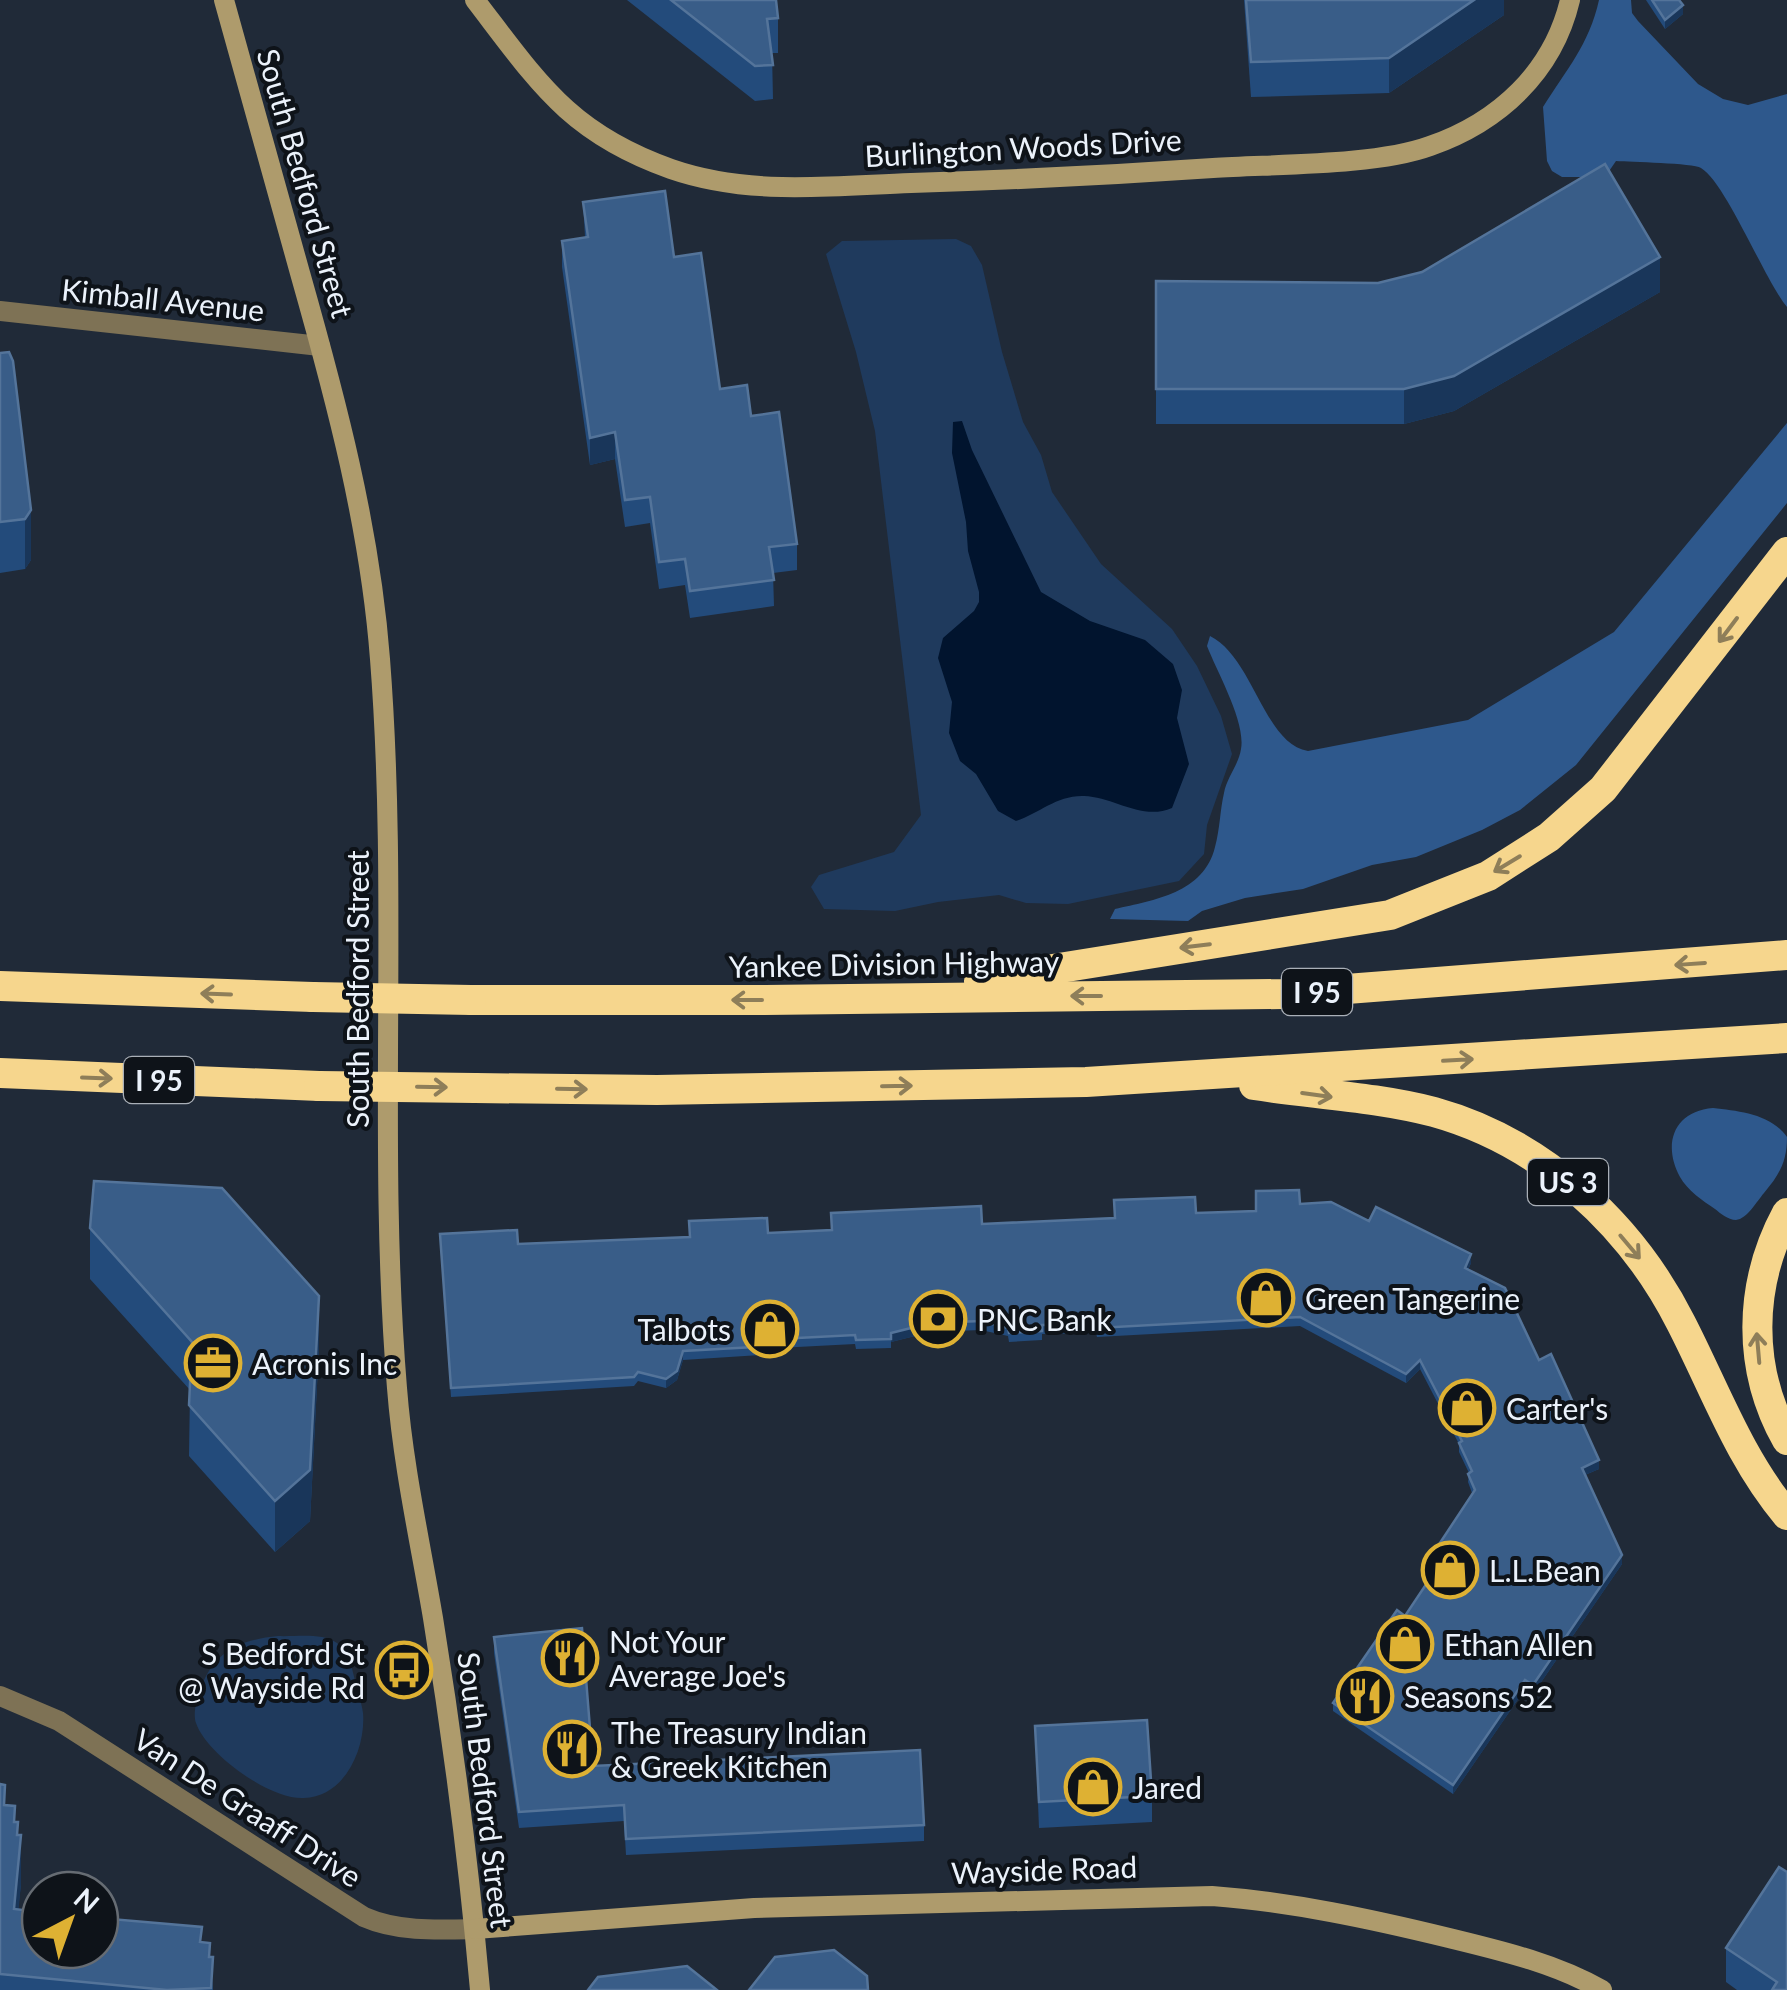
<svg xmlns="http://www.w3.org/2000/svg" width="1787" height="1990" viewBox="0 0 1787 1990" font-family="Lato,sans-serif">
<rect width="100%" height="100%" fill="#202a38"/>
<g fill="#1f3a5d">
<path d="M956,239l15,7 11,19 20,87 21,70 18,33 11,37 49,72 71,65 25,37 24,50 11,38 -25,71 -3,29 -25,27 -111,23 -42,-1 -27,-8 -61,7 -43,9 -71,-2 -13,-22 8,-12 75,-23 27,-37 -46,-384 -19,-79 -30,-98 16,-13z"/>
<path d="M278,1636c17,1 44,-4 59,7 13,10 15,26 19,41 2,9 6,20 7,29 3,35 -18,84 -59,85 -33,2 -97,-43 -108,-75 -3,-8 0,-22 3,-30 13,-40 38,-53 79,-57z"/>
</g>
<g fill="#2e588c">
<path d="M1599,0h32l1,13 6,8 60,63 25,15 25,6 39,-11v213c-23,-28 -61,-124 -86,-139 -8,-5 -71,-6 -85,-7l-11,16h-43l-10,-6 -5,-10 -4,-54c23,-37 46,-62 56,-107z"/>
<path d="M1787,423v80l-211,262 -56,45 -38,20 -66,27 -44,8 -69,24 -58,9 -43,13 -14,10 -78,-2 5,-10c39,-9 89,-16 100,-62 5,-18 5,-37 9,-54 3,-16 15,-29 17,-44 5,-27 -24,-77 -34,-103l3,-10c43,21 54,108 98,115l160,-31 146,-88z"/>
<path d="M1713,1108c26,3 58,6 74,29 0,24 -7,37 -23,56 -7,8 -17,26 -28,27 -8,0 -16,-7 -21,-11 -12,-8 -28,-19 -35,-32 -18,-33 -6,-66 33,-69z"/>
</g>
<path fill="#01142e" d="M962,421l10,29 69,142 49,29 55,19 28,24 9,26 -5,28 12,46 -17,44c-30,13 -58,-11 -88,-12 -27,-1 -44,17 -68,25l-18,-10 -22,-37 -16,-13 -11,-28 3,-31 -14,-44 5,-20 31,-27 5,-9v-10l-11,-41 -2,-29 -14,-69 1,-31z"/>
<g fill="none" stroke-linecap="round" stroke-linejoin="round">
<g stroke="#7e7255" stroke-width="20">
<path d="M0,311l320,35"/>
<path d="M0,1696l59,25 305,196c34,15 74,13 111,12"/>
</g>
<g stroke="#ae9b6c" stroke-width="20">
<path d="M224,0c26,91 51,182 76,273 36,127 70,254 80,386 19,243 -3,487 17,729 6,78 23,153 36,230 20,123 36,248 47,372"/>
<path d="M475,0c63,82 94,133 196,169 78,27 159,17 240,14 100,-3 201,-8 302,-15 61,-4 162,-2 217,-22 69,-24 123,-74 140,-146"/>
<path d="M475,1929l279,-21 458,-12c80,6 159,23 237,42 53,13 105,25 153,52"/>
</g>
<g stroke="#f6d68d" stroke-width="30">
<path d="M979,981l411,-66 98,-39 61,-39 54,-48 184,-237"/>
<path d="M0,986l313,11"/>
<path d="M471,1000h294l517,-6 505,-39"/>
<path d="M0,1073l319,13"/>
<path d="M1254,1085c59,9 122,12 180,27 108,30 197,112 247,211 34,66 58,135 106,192"/>
<path d="M475,1088l182,2 429,-8 701,-44"/>
<path d="M1787,1213c-39,72 -40,156 0,227"/>
</g>
<g stroke="#f6d68d" stroke-width="30">
<path d="M313,997l158,3"/>
<path d="M319,1086l156,2"/>
</g>
</g>
<g fill="#234b7b">
<path d="M627,0h149l2,18v35h-6l1,46 -18,2z"/>
<path d="M1244,0h260v15l-115,78 -138,4z"/>
<path d="M1646,0h33l4,14 -18,15z"/>
<path d="M583,202l91,55 46,132 31,27 46,128v26l-24,3 1,33 -84,12 -5,-33 -26,4 -9,-66 -25,4 -10,-68 -25,6 -28,-198v-26l23,-4z"/>
<path d="M1156,281l504,11 -206,119 -50,13h-248z"/>
<path d="M0,353l31,207 -6,9 -25,4z"/>
<path d="M1300,1204l69,17 102,42 -3,7 71,90 60,109 -14,6 37,89 -89,130 -8,-5 -72,105 -120,-83v-8l72,-87 26,-39 -5,-4v-9l46,-71 -4,-11 1,-9 -10,-21v-8l-39,-75 -14,14 -106,-57 -203,11 -1,-4 -54,1v6l-33,2 -1,-6 -27,-6 -50,2 -40,10v6l-35,1 -1,-5 -77,4 -4,6 -91,6 -6,20 -11,8 -28,-7 -4,5 -183,11 -11,-155 78,2 596,-26 142,-7z"/>
<path d="M90,1228l229,119 -9,174 -35,31 -86,-96 1,-66 -100,-111z"/>
<path d="M494,1637l99,129 331,59v16l-298,14 -2,-34 -105,7 -25,-175z"/>
<path d="M1035,1726l117,70v26l-113,6z"/>
<path d="M0,1784l5,21 10,17 3,13 3,49 -3,26 184,32 8,15 3,33h-213z"/>
<path d="M1787,1872v118h-50l-11,-8v-34z"/>
</g>
<g fill="#19365a">
<path d="M1474,0h30v15l-115,78v-35z"/>
<path d="M1683,5v9l-18,15v-9z"/>
<path d="M1660,257v35l-206,119 -50,13v-35z"/>
<path d="M615,432v27l-25,6v-27z"/>
<path d="M31,510v50l-6,9v-50z"/>
<path d="M1471,1254v9l-6,14v-9z"/>
<path d="M319,1296v51l-9,174 -35,31v-51z"/>
<path d="M931,1323v9l-40,10v-9z"/>
<path d="M683,1351v9l-6,20 -11,8v-9z"/>
<path d="M1420,1360v9l-14,14v-9z"/>
<path d="M1599,1460v9l-17,7v-8z"/>
<path d="M1622,1555v9l-89,130v-9z"/>
<path d="M1525,1680v9l-72,105v-9z"/>
<path d="M18,1822v38l3,-25v49l-7,74v-49z"/>
</g>
<g fill="#395d88" stroke="#54749a" stroke-width="2.5">
<path d="M671,0h105l2,18 -11,1 6,46 -18,1z"/>
<path d="M1246,0h228l-85,58 -138,4z"/>
<path d="M1652,0h27l4,5 -18,15z"/>
<path d="M1605,164l55,93 -206,119 -50,13h-248v-108l222,2 44,-11z"/>
<path d="M665,191l9,66 27,-4 19,136 27,-4 4,31 28,-4 18,132 -28,3 5,33 -84,11 -5,-32 -26,3 -9,-65 -25,3 -10,-68 -25,6 -28,-197 26,-4 -5,-35z"/>
<path d="M9,352l4,9 18,149 -6,9 -25,3v-169z"/>
<path d="M94,1181l128,7 97,108 -9,174 -35,31 -86,-96 3,-63 -102,-114z"/>
<path d="M1299,1190l1,14 31,-2 38,19 7,-14 95,47 -6,14 40,20 34,72 12,-6 48,106 -17,8 40,87 -89,130 -8,-5 -72,105 -120,-82 64,-93 8,6 30,-45 -9,-7 49,-74 -7,-16 4,-3 -13,-28 3,-2 -42,-81 -14,14 -106,-57 -203,11 -1,-4 -54,1v6l-33,2 -1,-5 -27,-7 -50,2 -40,10v6l-35,1 -1,-5 -77,4 -4,7 -91,5 -6,20 -11,8 -28,-7 -4,5 -183,11 -11,-154 77,-4 1,14 172,-7 -1,-16 78,-3 1,15 64,-3 -1,-17 150,-7 1,18 133,-6 -1,-18 81,-3 1,16 60,-2v-20z"/>
<path d="M582,1628l11,138 327,-16 4,75 -298,14 -2,-34 -105,7 -25,-175z"/>
<path d="M1147,1720l5,76 -113,6 -4,-76z"/>
<path d="M0,1784l5,1 -1,20 11,1 -1,16h4l-1,13h4l-7,74 26,3v38h60v-32l102,9 -2,15 10,1 -1,14h4l-2,31 -44,2 -167,-16z"/>
<path d="M1779,1867l8,5v118h-15l5,-8 -51,-34z"/>
<path d="M834,1950l33,26 1,14h-119l26,-33z"/>
<path d="M687,1966l30,24h-129l10,-13z"/>
</g>
<defs><path id="oneway-shaft" d="M-6 0H5M1.5-3L5.5 0L1.5 3" fill="none" stroke-width="1.6" stroke-linecap="round" stroke-linejoin="round" transform="scale(2.5)"/></defs>
<g stroke="#8e7e59">
<use href="#oneway-shaft" transform="translate(1728 630) rotate(127)"/>
<use href="#oneway-shaft" transform="translate(1507 864) rotate(149)"/>
<use href="#oneway-shaft" transform="translate(1195 946) rotate(173)"/>
<use href="#oneway-shaft" transform="translate(1690 964) rotate(176)"/>
<use href="#oneway-shaft" transform="translate(216 994) rotate(-178)"/>
<use href="#oneway-shaft" transform="translate(1086 996) rotate(180)"/>
<use href="#oneway-shaft" transform="translate(747 1000) rotate(-180)"/>
<use href="#oneway-shaft" transform="translate(1458 1060) rotate(-3)"/>
<use href="#oneway-shaft" transform="translate(97 1078) rotate(2)"/>
<use href="#oneway-shaft" transform="translate(897 1086) rotate(-1)"/>
<use href="#oneway-shaft" transform="translate(432 1087) rotate(1)"/>
<use href="#oneway-shaft" transform="translate(572 1089) rotate(1)"/>
<use href="#oneway-shaft" transform="translate(1317 1095) rotate(8)"/>
<use href="#oneway-shaft" transform="translate(1630 1247) rotate(50)"/>
<use href="#oneway-shaft" transform="translate(1758 1348) rotate(-95)"/>
</g>
<defs>
<g id="shop-ring" transform="scale(2.875)"><circle r="9.5" fill="#0e1319" stroke="#deb133" stroke-width="1.5"/><path d="M-5-2.5h2.3a2.7 3.5 0 0 1 5.4 0H5L5.5 6h-11ZM-1.5-2.5h3a1.5 2.3 0 0 0-3 0Z" fill="#deb133"/></g>
<g id="bank-ring" transform="scale(2.875)"><circle r="9.5" fill="#0e1319" stroke="#deb133" stroke-width="1.5"/><path d="M-6-4H6V4H-6ZM0-2.3a2.3 2.3 0 1 0 0 4.6a2.3 2.3 0 1 0 0-4.6Z" fill="#deb133"/></g>
<g id="office-ring" transform="scale(2.875)"><circle r="9.5" fill="#0e1319" stroke="#deb133" stroke-width="1.5"/><path d="M-6-3h4V-5.5h4V-3h4V5H-6ZM-1-4.5V-3h2v-1.5ZM-6 0V1H6V0Z" fill="#deb133"/></g>
<g id="restaurant-ring" transform="scale(2.875)"><circle r="9.5" fill="#0e1319" stroke="#deb133" stroke-width="1.5"/><path d="M-5-6h1v4h1v-4h1v4h1v-4h1v5L-1.5 .5V6h-2V.5L-5-1ZM5-6V6H3V1.5H1.5Q1.5-4 5-6Z" fill="#deb133"/></g>
<g id="bus-ring" transform="scale(2.875)"><circle r="9.5" fill="#0e1319" stroke="#deb133" stroke-width="1.5"/><path d="M-5-6H5V4H4V6H2V4H-2V6H-4V4H-5ZM-3.5-4V0h7V-4ZM-3.5 1.2v1.5H-2V1.2ZM2 1.2v1.5H3.5V1.2Z" fill="#deb133"/></g>
</defs>
<g fill-rule="evenodd">
<use href="#shop-ring" x="1266" y="1298"/>
<use href="#bank-ring" x="938" y="1319"/>
<use href="#shop-ring" x="770" y="1329"/>
<use href="#office-ring" x="213" y="1363"/>
<use href="#shop-ring" x="1467" y="1408"/>
<use href="#shop-ring" x="1450" y="1570"/>
<use href="#shop-ring" x="1405" y="1644"/>
<use href="#restaurant-ring" x="570" y="1658"/>
<use href="#bus-ring" x="404" y="1670"/>
<use href="#restaurant-ring" x="1365" y="1696"/>
<use href="#restaurant-ring" x="572" y="1749"/>
<use href="#shop-ring" x="1093" y="1787"/>
</g>
<g text-anchor="middle" dominant-baseline="central" stroke-width="8" stroke-linejoin="round" paint-order="stroke">
<g fill="#0e1319" stroke="#a9afb7" stroke-width="2.5">
<rect x="1282" y="969" width="70" height="46" rx="8"/>
<rect x="124" y="1057" width="70" height="46" rx="8"/>
<rect x="1528" y="1159" width="80" height="46" rx="8"/>
</g>
<g font-size="28" font-weight="bold" fill="#ebf2fb">
<text x="1317" y="992">I 95</text>
<text x="159" y="1080">I 95</text>
<text x="1568" y="1182">US 3</text>
</g>
<g font-size="30" fill="#ebf2fb" stroke="#0e1319">
<text transform="translate(1023 147) rotate(-3)">Burlington Woods Drive</text>
<text transform="translate(306 183) rotate(74)">South Bedford Street</text>
<text transform="translate(163 299) rotate(6)">Kimball Avenue</text>
<text transform="translate(894 963) rotate(-1)">Yankee Division Highway</text>
<text transform="translate(357 989) rotate(-90)">South Bedford Street</text>
<text transform="translate(486 1790) rotate(83)">South Bedford Street</text>
<text transform="translate(248 1807) rotate(33)">Van De Graaff Drive</text>
<text transform="translate(1044 1869) rotate(-2)">Wayside Road</text>
</g>
<g font-size="30" fill="#ebf2fb" stroke="#0e1319" text-anchor="start">
<text x="1305" y="1298">Green Tangerine</text>
<text x="977" y="1319">PNC Bank</text>
<text x="731" y="1329" text-anchor="end">Talbots</text>
<text x="252" y="1363">Acronis Inc</text>
<text x="1506" y="1408">Carter's</text>
<text x="1489" y="1570">L.L.Bean</text>
<text x="609" y="1641">Not Your<tspan x="609" dy="34">Average Joe's</tspan></text>
<text x="1444" y="1644">Ethan Allen</text>
<text x="365" y="1653" text-anchor="end">S Bedford St<tspan x="365" dy="34">@ Wayside Rd</tspan></text>
<text x="1404" y="1696">Seasons 52</text>
<text x="611" y="1732">The Treasury Indian<tspan x="611" dy="34">&amp; Greek Kitchen</tspan></text>
<text x="1132" y="1787">Jared</text>
</g>
</g>
<g transform="translate(70 1920) rotate(41)"><circle r="48" fill="#0e1319" stroke="#666c73" stroke-width="2.5"/>
<path d="M0-8L18 38L0 25L-18 38Z" fill="#deb133"/>
<text y="-15" font-size="28" font-weight="bold" text-anchor="middle" fill="#ebf2fb">N</text>
</g>
</svg>
